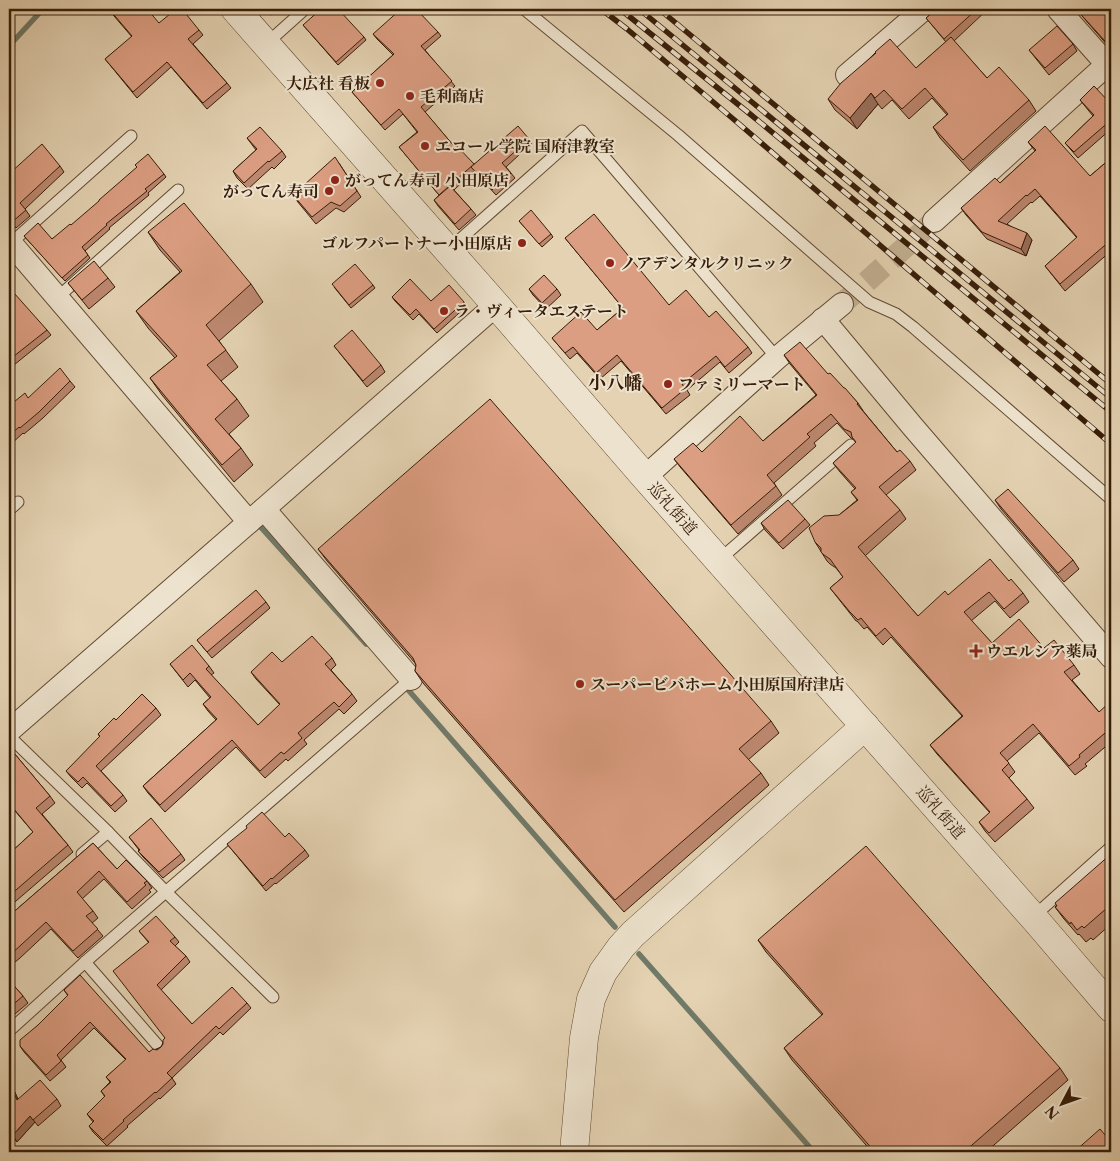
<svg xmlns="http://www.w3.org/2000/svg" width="1120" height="1161" viewBox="0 0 1120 1161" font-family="'Libre Caslon Text','Noto Serif JP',serif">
<rect width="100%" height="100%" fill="#e4d2b2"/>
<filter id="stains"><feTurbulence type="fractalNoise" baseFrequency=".004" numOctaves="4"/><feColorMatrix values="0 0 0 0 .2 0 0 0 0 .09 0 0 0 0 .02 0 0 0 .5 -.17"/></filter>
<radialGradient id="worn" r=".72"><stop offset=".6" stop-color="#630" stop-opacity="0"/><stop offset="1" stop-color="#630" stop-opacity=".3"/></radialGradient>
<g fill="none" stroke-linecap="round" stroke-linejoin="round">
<g stroke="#707a69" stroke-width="5.5">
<path d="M9,46l34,-37"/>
<path d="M257,523l109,121"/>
<path d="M403,684l212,243"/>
<path d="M639,954l175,198"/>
</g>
<path stroke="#c1ae90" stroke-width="22" stroke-dasharray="22 11" stroke-linecap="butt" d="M842,304l92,-83"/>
<g stroke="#624a32" stroke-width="13">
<g id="service">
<path d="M524,9l154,126 191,167 27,12 17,13 198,172"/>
<path d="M266,44l39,-35"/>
<path d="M11,243l120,-107"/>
<path d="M447,251l135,-120 195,227"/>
<path d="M57,298l121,-108"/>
<path d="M9,510l9,-8"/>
<path d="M719,560l132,-115"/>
<path d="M9,736l99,96 58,60 107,105"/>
<path d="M82,854l26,-22"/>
<path d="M1033,917l78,-70"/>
<path d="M85,962l75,86"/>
<path d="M9,1031l76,-69 326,-283"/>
</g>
</g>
<g stroke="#624a32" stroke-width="24">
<g id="minor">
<path d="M1058,9l53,60"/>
<path d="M847,75l77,-66"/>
<path d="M934,221l177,-160"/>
<path d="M9,241l240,281 -240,209"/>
<path d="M823,319l90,108 198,230"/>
<path d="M645,477l132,-119 65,-54"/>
<path d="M264,509l147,170"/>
<path d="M249,522l247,-217"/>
</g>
</g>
<g stroke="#624a32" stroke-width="29">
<g id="tertiary">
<path d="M235,9l261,296 149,172 388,440 78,91"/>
<path d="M574,1152l10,-114 7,-39 12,-27 18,-25 12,-13 232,-208"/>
</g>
</g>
<use href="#service" stroke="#ede2cd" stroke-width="11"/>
<use href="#minor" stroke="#ede2cd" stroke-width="22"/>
<use href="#tertiary" stroke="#ede2cd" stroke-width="28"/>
<g stroke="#371d08" stroke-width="5.5">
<g id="rail">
<path d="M601,9l26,20 111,94 373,321"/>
<path d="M620,9l130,105 361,298"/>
<path d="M639,9l472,389"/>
<path d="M659,9l452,375"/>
</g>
</g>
<use href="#rail" stroke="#ede2cd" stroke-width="4" stroke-dasharray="11" stroke-linecap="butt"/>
</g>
<g fill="#bd8870" stroke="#371d08">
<path d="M108,9l51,14 40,7 4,5 -10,9 34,39 4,5 -24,21 -36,-42 -34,31 -32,-39 27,-22z"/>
<path d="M264,9h15l-8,6z"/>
<path d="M937,9h51l-34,32 33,37 42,22 7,11 -66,60 -30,-33 -7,-11 14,-12 -15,-17 -23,21 -17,-19 -10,9 -4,-5 -21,25 -22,-19 -7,-11 47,-46 41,15 30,-26 -20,-24z"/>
<path d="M1076,9h35v36l-2,2z"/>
<path d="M303,25l61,12 2,3 -28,25z"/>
<path d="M438,32l3,4 -16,14 30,36 -30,26 28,33 21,19 55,-25 3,4 -26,24 9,11 -19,17 -22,-24 -20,19 17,19 5,6 -17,15 -21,-24 -4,-6 5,-5 -40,-48 18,-15 -14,-18 -18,16 -33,-38 41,-37 -16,-16 -4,-5z"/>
<path d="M1073,44l4,7 -28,24 -20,-25z"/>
<path d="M1080,100l31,4v25l-33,29 -13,-15 28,-27z"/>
<path d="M247,138l35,13 4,6 -12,12 -2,-2 -24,22 -11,-11 -4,-7 23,-21z"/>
<path d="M1028,142l62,34 21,-18v93l-46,40 -20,-25 32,-28 -37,-42 -8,7 -1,-1 -24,22 25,16 -6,16 -39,-17 -21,-24 -5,-7 39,-25 35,-32z"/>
<path d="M339,163l22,34 -17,15 -8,-4 -20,16 -19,-23 -4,-6z"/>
<path d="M60,166l4,6 -39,37 5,7 -14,12 -7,-8v-46z"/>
<path d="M164,174l2,3 -18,16 1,2 -40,33 1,1 -25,22 5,7 -25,23 -41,-45 28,3z"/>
<path d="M519,221l32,13 2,3 -11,10z"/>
<path d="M148,232l103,52 12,18 -44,39 19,26 -17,14 16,18 12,17 -20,18 12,14 12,17 -19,17 -72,-87 -12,-17 25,-20 -27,-30 -12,-17 44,-39 -20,-22z"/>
<path d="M565,238l104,67 40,12 39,30 4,6 -23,20 -9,-11 -33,28 3,5 -24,19 -45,-53 -21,18 -23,-26 -7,6 -18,-21 45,-8 26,-22z"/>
<path d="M108,278l7,9 -26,22 -21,-26z"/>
<path d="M373,285l2,3 -24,20 -17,-21z"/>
<path d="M529,289h28l4,6 -15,14 -13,-14z"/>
<path d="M9,297l38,33 4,5 -42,34 1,1 -1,1z"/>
<path d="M392,297l39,4 33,1 3,4 -30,27 -18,-19 -6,6 -18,-19z"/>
<path d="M334,346l47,19 4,7 -18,15z"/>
<path d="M784,355l44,19 16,14 14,15 6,9 33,40 13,9 6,9 -30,25 14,15 6,9 -41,37 53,60 30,-21 61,-14 14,12 6,9 -19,16 -15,-17 -24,20 21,22 52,5 30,17 6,9 -8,6 27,32 12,-6v36l-26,22 2,2 -12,9 -36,-42 -32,28 8,11 -6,6 18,21 7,9 -39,34 -10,-11 -6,-9 11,-9 -53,-59 -7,-9 32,-29 -71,-79 -8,8 -16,-18 -3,2 -7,-8h-1l-26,-33 13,-11 -7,-9 -6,-4 -3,-3 -12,-19 24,-27 18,-15 -6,-8 4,-3 -15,-17 -7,-9 23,-20 -3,-4 -2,-1 -14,-15 -23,20 2,3 -42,37 8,12 -44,39 -57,-66 -7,-9 28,-7 61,-11 53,-46 -26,-31z"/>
<path d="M70,381l5,6 -32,31 -19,16 -1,-1 -14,13v-40z"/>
<path d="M995,500l78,60 6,9 -15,13 -63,-73z"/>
<path d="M805,519l5,6 -27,24 -18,-19 -4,-7z"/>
<path d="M318,549l453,172 8,12 -31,27 13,13 8,12 -145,127 -201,-229 -8,-12 1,-6 -1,-2 -88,-102z"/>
<path d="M266,602l4,6 -58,50 -15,-18z"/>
<path d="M332,658l4,7 -5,5 21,24 5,7 -13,13 -5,-5 -35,31 3,4 -19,17 -2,-2 -21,19 -29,-31 -71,65 -17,-19 -5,-7 73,-66 -8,-9 -5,-7 7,-6 -15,-18 -7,7 -18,-23 39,2 5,7 -3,2 47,50 22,-20 -24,-26 -5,-7 31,-10z"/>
<path d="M156,708l5,7 -60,56 22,24 4,6 -12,11 -28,-29 -5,5 -11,-11 -5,-6 34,-34 -2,-3 18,-14z"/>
<path d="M9,747l41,49 5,7 -13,11 26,31 5,7 -64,55v-53l24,-22 -24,-28z"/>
<path d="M129,837l52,17 4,6 -22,18 -20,-21 -5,-6 1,-1z"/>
<path d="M285,837l20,13 4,6 -33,28 -1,-1 -9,8 -39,-47z"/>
<path d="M93,843l24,26 30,12 5,7 -3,2 2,2 -19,17 -28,-30 -22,20 11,12 5,7 -6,5 11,13 -25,22 -27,-29 -31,29 -11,9v-51z"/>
<path d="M1111,854v70l-18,16 -2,-2 -5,4 -7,-8 -1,1 -14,-16 -9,-12z"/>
<path d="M139,931l36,6 4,5 -4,4 11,10 4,6 -29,28 31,34 55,-21 4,5 -28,27 -3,-3 -48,46 4,6 -16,15 -1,-1 -32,28 1,1 -21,19 -14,-14 -4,-6 4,-4 -6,-8 18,-17 -4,-6 9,-9 -4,-5 20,-17 -32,-32 -33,32 5,7 -16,14 -26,-29 -4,-6 18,-21 30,-29 -4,-6 85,62 12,-5 4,-9 -16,-95z"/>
<path d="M758,940l302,128 8,12 -82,72h-114l-80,-92 -8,-12 38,-33 -56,-63z"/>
<path d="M9,980l14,16 5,7 -19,16z"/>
<path d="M9,1080l9,19h39l4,7 -23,20 -3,-4 -18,20 -8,-8z"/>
</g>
<g fill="#9a6f5b" stroke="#371d08">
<path d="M871,93l7,11 -21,25 -7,-11z"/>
<path d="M1027,233l5,7 -6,16 -5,-7z"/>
<path d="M9,1079l12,27 -4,-6 -8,-18z"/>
<path d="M30,1116l5,6 -18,20 -4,-7z"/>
</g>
<g fill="#dc9e82" stroke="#371d08">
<path d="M109,9h38l12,14 17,-14h6l17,21 -11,9 39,44 -24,20 -36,-41 -34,30 -28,-33 27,-23z"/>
<path d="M321,9h17l26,28 -28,25 -33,-37z"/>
<path d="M401,9h15l22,23 -17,14 31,35 -31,26 32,38 2,-1 19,20 -35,31 -40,-48 19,-15 -19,-23 -18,16 -29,-33 42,-38 -21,-20z"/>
<path d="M937,9h40l-33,30 -18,-21z"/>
<path d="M1076,9h35v26l-6,6z"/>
<path d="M1057,26l16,18 -28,24 -16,-18z"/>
<path d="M951,37l36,41 12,-11 30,33 -66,60 -30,-33 15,-13 -23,-26 -23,21 -18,-19 -9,8 -4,-5 -21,25 -22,-19 13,-16 35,-30 -1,-1 15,-13 26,29z"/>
<path d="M1094,86l17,18v16l-37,32 -9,-9 29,-28 -14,-15z"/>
<path d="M518,126l11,13 -27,24 9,10 -19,17 -21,-23z"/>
<path d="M1045,126l45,50 21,-18v82l-51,44 -15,-18 32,-29 -42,-48 -8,7 -1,-1 -28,26 29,12 -6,16 -39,-17 -21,-24 34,-30 5,5 36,-33 -8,-8z"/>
<path d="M260,127l22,24 -13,11 -1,-1 -24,22 -11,-12 24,-22 -10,-11z"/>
<path d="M42,144l18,22 -40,37 6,7 -14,12 -3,-4v-44z"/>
<path d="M148,154l16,20 -19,15 2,2 -41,33 1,1 -25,22 6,8 -26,23 -38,-42 14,-13 14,16 18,-15 1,1 28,-24v-1l38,-33 -2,-2z"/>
<path d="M335,157l22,34 -17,15 -9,-4 -19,15 -19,-22z"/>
<path d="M450,186l21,23 -16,15 -21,-24z"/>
<path d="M184,203l67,81 -45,41 20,25 -19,15 30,34 -22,20 26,29 -19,17 -72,-87 27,-22 -41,-45 46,-40 -34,-39z"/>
<path d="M531,210l20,24 -12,10 -20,-23z"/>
<path d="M594,214l75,91 17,-15 23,27 7,-6 32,36 -23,20 -9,-11 -34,28 3,5 -23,19 -45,-53 -21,18 -23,-26 -8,6 -13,-15 29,-26 16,18 26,-22 -58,-70z"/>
<path d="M94,261l14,17 -26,22 -14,-17z"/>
<path d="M355,264l18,21 -24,20 -17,-21z"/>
<path d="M544,275l13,14 -15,14 -13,-14z"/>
<path d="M410,279l21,22 18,-16 15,17 -30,27 -18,-20 -6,6 -18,-18z"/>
<path d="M14,293l33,37 -38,30v-63z"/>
<path d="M1111,320v13l-6,-7z"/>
<path d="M352,330l29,35 -18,16 -29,-35z"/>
<path d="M800,342l28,32 2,-1 14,15h1l13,15 -1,1 40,48 3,-2 10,11 -31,26 21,23 -42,37 60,69 27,-25 3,4 42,-36 19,22 2,-2 12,14 -19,16 -15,-17 -25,20 28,31 27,-24 25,29 10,-8 20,25 -10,7 35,40 10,-9 2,3v22l-32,27 1,2 -11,9 -36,-42 -33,29 9,10 -7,7 25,29 -38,34 -10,-11 11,-10 -60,-67 33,-29 -78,-88 -9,8 -15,-18 -3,2 -8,-8 -20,-24 13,-11 -13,-18 -6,-4 -3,-3v-4l-6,-6 -6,-14 15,-12 15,-1 19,-15 -7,-8 5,-4 -23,-25 23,-21 -4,-5 -1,-5 -7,-3 -13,-15 -24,20 3,3 -43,38 9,11 -45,39 -57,-66 19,-16 9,9 38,-36 23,25 54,-46 -33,-40z"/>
<path d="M60,368l10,13 -31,31 -19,16 -1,-1 -10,9v-30l16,-13 3,5z"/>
<path d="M490,399l281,322 -32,28 22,24 -146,127 -200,-229 1,-6 -3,-7 -95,-109z"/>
<path d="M1008,489l65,71 -15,13 -63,-73z"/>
<path d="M788,500l17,19 -26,24 -18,-20z"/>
<path d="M256,590l10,12 -59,50 -10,-12z"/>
<path d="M312,636l20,22 -7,6 27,30 -13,13 -5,-5 -36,31 4,5 -18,16 -3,-2 -21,19 -28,-31 -72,65 -17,-19 74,-67 -14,-15 8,-7 -21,-24 -7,7 -13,-16 22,-19 17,21 -3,3 52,56 22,-21 -29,-32 21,-20 10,10z"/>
<path d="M142,694l14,14 -60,58 27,29 -12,11 -28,-29 -5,5 -12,-11 34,-35 -2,-2 16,-16 2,2z"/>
<path d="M9,747l41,49 -14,12 32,37 -59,51v-42l24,-22 -24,-29z"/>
<path d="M262,812l23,25 4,-4 16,17 -33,29 -1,-1 -8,8 -36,-42 20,-16 -1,-2z"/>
<path d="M151,818l30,36 -22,18 -21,-21 2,-1 -11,-13z"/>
<path d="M93,843l24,26 9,-9 21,21 -3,2 2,2 -19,17 -28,-31 -22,21 16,19 -7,5 12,13 -25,22 -27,-29 -37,34v-40z"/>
<path d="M866,846l194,222 -96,84h-89l-91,-104 39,-34 -65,-74z"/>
<path d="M1111,854v57l-3,-4 -24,21 -2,-2 -5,4 -6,-8 -1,2 -15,-17 2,-1 -2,-3z"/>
<path d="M156,916l19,21 -5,4 16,15 -29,29 35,39 40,-37 15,16 -28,26 -3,-3 -49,47 5,5 -16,15 -1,-1 -32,28 1,1 -21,19 -14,-14 5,-5 -7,-7 18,-18 -4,-5 10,-9 -5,-5 20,-18 -36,-37 -33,33 4,6 -15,14 -26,-29v-6l18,-15 30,-30 -4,-5 16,-15 69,77 4,-3 4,1 4,-3 2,-3v-4l2,-2 -52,-67 36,-29 -10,-11z"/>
<path d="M9,980l14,16 -14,12z"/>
<path d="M40,1080l17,19 -24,21 -3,-4 -17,19 -4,-3v-50l8,18z"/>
<path d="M1100,1129l11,13v10h-37z"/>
</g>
<g fill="#8f2418" stroke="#ede2cd" stroke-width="2">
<circle cx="380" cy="83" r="5"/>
<circle cx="410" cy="96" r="5"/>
<circle cx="425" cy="146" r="5"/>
<circle cx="335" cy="180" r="5"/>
<circle cx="329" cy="191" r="5"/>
<circle cx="522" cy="243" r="5"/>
<circle cx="610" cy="263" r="5"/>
<circle cx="444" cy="311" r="5"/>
<circle cx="668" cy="384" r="5"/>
<path d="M973.5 643.5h5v5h5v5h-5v5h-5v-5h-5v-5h5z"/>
<circle cx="580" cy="684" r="5"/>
</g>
<g text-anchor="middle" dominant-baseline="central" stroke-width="4" stroke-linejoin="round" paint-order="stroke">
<g font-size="16" font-weight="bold" fill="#371d08" stroke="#ede2cd" text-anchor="start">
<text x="370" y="83" text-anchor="end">大広社 看板</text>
<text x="420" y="96">毛利商店</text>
<text x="435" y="146">エコール学院 国府津教室</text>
<text x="345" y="180">がってん寿司 小田原店</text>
<text x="319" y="191" text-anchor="end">がってん寿司</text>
<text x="512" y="243" text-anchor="end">ゴルフパートナー小田原店</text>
<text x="620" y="263">ノアデンタルクリニック</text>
<text x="454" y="311">ラ・ヴィータエステート</text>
<text x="678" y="384">ファミリーマート</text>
<text x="986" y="651">ウエルシア薬局</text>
<text x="590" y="684">スーパービバホーム小田原国府津店</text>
</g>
<g font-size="16" fill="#371d08" stroke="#ede2cd">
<text transform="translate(673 508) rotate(48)">巡礼街道</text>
<text transform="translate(941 812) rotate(49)">巡礼街道</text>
</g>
<g font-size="18" font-weight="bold" fill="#371d08" stroke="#ede2cd">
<text x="615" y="383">小八幡</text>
</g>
</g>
<rect width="1120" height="1161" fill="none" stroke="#e4d2b2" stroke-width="30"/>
<rect x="10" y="10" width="1100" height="1141" fill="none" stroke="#371d08" stroke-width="2.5"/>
<rect x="15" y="15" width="1090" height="1131" fill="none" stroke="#371d08"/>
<g transform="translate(1062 1104) rotate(229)" stroke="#ede2cd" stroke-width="4" paint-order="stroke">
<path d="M0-4L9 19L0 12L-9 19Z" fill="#371d08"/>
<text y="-8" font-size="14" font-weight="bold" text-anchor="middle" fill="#371d08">N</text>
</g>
<rect width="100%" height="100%" filter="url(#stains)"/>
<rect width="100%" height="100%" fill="url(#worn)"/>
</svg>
